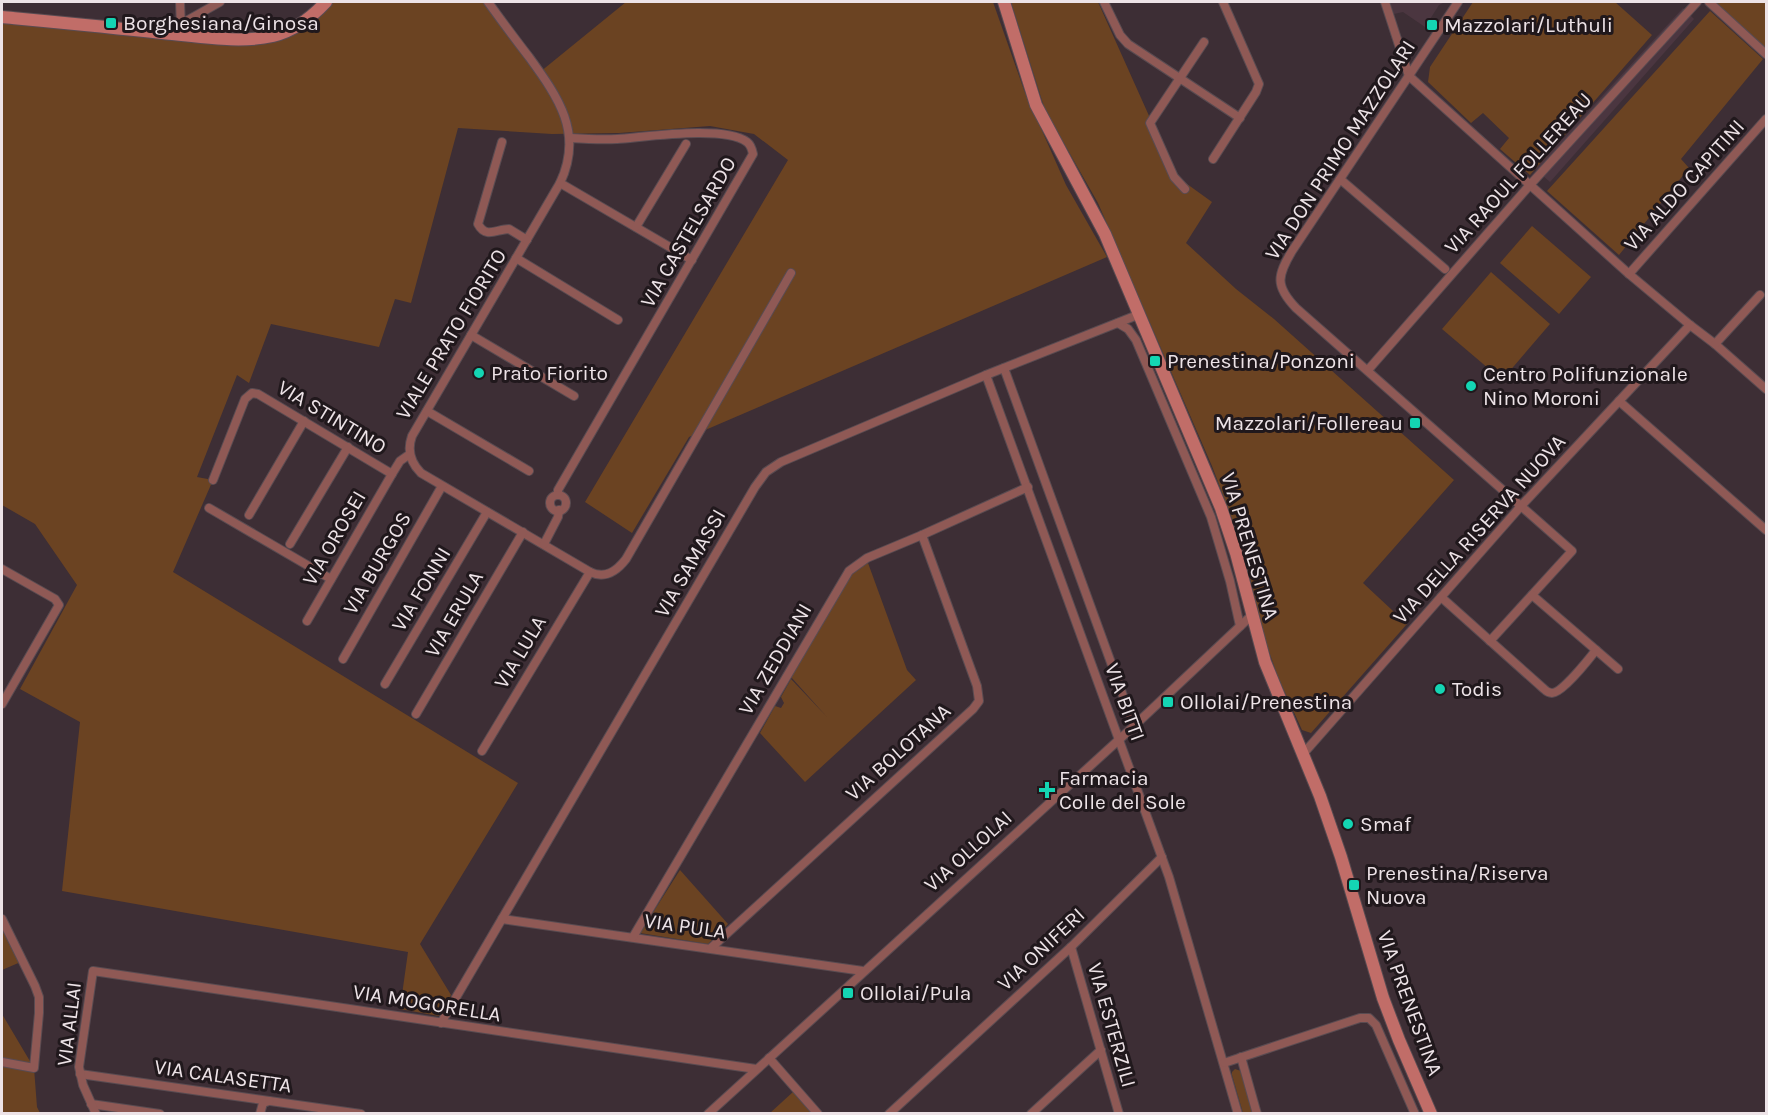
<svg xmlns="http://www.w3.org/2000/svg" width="1768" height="1115" viewBox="0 0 1768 1115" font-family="Karla,sans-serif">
<rect width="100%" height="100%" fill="#3d2e35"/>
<g fill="#4b3640">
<path d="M1390,2h55l-6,3 -14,22 -22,-15 -9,2z"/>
<path d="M1683,8l11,11 -144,163 -15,-13z"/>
</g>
<g fill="#6b4322">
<path d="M326,2h162l52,70 86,-70h367l31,88 42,95 41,72 -418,180 -57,96 -47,-31 203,-342 -34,-26 -44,-8 -91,7 -67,1 -94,-6 -47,175 -16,-4 -16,48 -108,-23 -22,59 -12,-8 -40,102 16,3 -40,92 345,211 -98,161 31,51 -12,21 -39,-7 8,-57 -346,-61 18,-169 -60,-33 57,-104 -42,-61 -33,-19v-488l225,21 60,-7z"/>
<path d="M1011,2h87l78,174 36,26 -26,41 50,46 38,30 180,161 -91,103 44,41 -96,109 -9,-3 -24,-53 -12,-34 -24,-98 -30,-79 -114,-263 -53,-93z"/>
<path d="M1473,2h142l37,33 -122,140 -30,-26 9,-11 -26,-25 -12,10 -43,-41 2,-15z"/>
<path d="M1717,2h49v46l-50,-45z"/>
<path d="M1710,11l53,48 -82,100 8,9 -70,87 -72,-64z"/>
<path d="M1532,226l59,51 -32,37 -59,-51z"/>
<path d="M1491,272l59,52 -48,56 -60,-51z"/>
<path d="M868,563l39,107 9,10 -111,102 -45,-49 15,-27 6,2 3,-5 -3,-6 10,-18 36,38 -36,-40 64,-109z"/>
<path d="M680,870l48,54 -20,20 -68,-11z"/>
<path d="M2,919l21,42 -21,9z"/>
<path d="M2,1014l32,54 3,39 3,6h-38z"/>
<path d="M1235,1069l6,2 12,42h-10l-11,-38v-3z"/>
<path d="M793,1092l18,21h-41z"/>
</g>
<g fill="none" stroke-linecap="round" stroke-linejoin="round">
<g stroke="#594b51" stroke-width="10">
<g id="street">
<path d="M180,2l1,26"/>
<path d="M488,2c13,18 27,37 41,55 29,40 55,76 31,126l-148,253c-5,14 -2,26 9,37l169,99c15,7 26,0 36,-13l165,-286"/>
<path d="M1104,2l16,33 8,9 112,74"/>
<path d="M1385,2l24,74 220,198 61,51 25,19 51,45"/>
<path d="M1458,2l-166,249c-15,25 -17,35 4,57l276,243 -82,90"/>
<path d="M1709,2l57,52"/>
<path d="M181,24l39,-22"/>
<path d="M502,142l-24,82c8,15 19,5 31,5l18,11"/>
<path d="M1213,159l43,-67 3,-8 -36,-82"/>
<path d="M1340,179l105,90"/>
<path d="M560,183l132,77"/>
<path d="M1185,189l-11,-12 -24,-54 54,-81"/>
<path d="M636,227l50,-83"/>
<path d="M516,258l102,62"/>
<path d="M1629,274l137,-155"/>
<path d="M1118,323l10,6 8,11 75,177 19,64 10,45"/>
<path d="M471,335l103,61"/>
<path d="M1715,344l45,-49"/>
<path d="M1004,368l130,358"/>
<path d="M1368,370l161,-184 168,-184"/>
<path d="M986,375l183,502 69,237"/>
<path d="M1619,401l147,129"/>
<path d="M427,411l102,60"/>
<path d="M213,480l32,-81 7,-6 6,1 134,80 8,-13 10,-7"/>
<path d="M558,495v-5l195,-336c-1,-5 -2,-9 -6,-12 -23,-17 -101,-5 -130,-3 -16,1 -32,0 -47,-1"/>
<circle cx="558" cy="503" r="8"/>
<path d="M209,508l122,71"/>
<path d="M249,515l55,-94"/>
<path d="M290,544l58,-97"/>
<path d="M544,544l14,-27 1,-7"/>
<path d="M2,569l53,30 4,6 -57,99"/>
<path d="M1441,597l103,92c2,2 4,4 8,4 10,0 37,-34 44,-43l-64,-55"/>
<path d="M307,621l85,-147"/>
<path d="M1596,650l22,19"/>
<path d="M343,659l99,-173"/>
<path d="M385,684l102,-172"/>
<path d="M416,714l107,-182"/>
<path d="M482,751l108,-179"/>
<path d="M1303,754l218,-248 169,-181"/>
<path d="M2,919l33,67 4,11v16l-5,55 -32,-6"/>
<path d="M502,919l361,52"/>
<path d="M633,937l216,-366 18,-13 55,-23 106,-48"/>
<path d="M1071,947l48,167"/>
<path d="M711,948l262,-239 6,-8 -2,-15 -55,-151"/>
<path d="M441,1023l314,-536 11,-15 15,-10 205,-87 154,-61"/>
<path d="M1241,1057l16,57"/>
<path d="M769,1058l49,56"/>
<path d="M1224,1063l136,-45h9l7,7 39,89"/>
<path d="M80,1074l281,40"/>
<path d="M91,1104l69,10"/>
<path d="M96,1114l-13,-29 -4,-18 14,-96 663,98"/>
<path d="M260,1114l3,-11 6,-2"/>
<path d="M708,1114l426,-388 118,-111"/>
<path d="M889,1114l182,-167 91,-90"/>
<path d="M1031,1114l70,-64"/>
</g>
</g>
<g stroke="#594b51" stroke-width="14">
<g id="secondary">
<path d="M1004,2l32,103 69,129 116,274 15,45 29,109 55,134 21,61 42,141 16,42 32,74"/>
<path d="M2,17c53,5 107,10 160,16 36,3 76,11 111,3 21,-5 39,-19 53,-34"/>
</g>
</g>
<use href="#street" stroke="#8f5955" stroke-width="8"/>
<use href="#secondary" stroke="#c16d68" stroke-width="12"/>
</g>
<g fill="#14d5b3" stroke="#20181c" stroke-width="2">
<rect x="105" y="17" width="12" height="12" rx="3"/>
<rect x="1426" y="19" width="12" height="12" rx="3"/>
<rect x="1149" y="355" width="12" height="12" rx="3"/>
<circle cx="479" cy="373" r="6"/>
<circle cx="1471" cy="386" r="6"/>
<rect x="1409" y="417" width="12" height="12" rx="3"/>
<circle cx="1440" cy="689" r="6"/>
<rect x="1162" y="696" width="12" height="12" rx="3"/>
<path d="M1044 781h6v6h6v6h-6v6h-6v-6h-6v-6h6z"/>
<circle cx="1348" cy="824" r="6"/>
<rect x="1348" y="879" width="12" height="12" rx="3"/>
<rect x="842" y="987" width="12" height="12" rx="3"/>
</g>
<g text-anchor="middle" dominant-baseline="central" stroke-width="6" stroke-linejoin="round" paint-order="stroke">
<g font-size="21" fill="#ede3e7" stroke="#20181c" text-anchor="start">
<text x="123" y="23">Borghesiana/Ginosa</text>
<text x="1444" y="25">Mazzolari/Luthuli</text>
<text x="1167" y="361">Prenestina/Ponzoni</text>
<text x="491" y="373">Prato Fiorito</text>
<text x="1483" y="374">Centro Polifunzionale<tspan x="1483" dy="24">Nino Moroni</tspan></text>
<text x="1403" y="423" text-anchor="end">Mazzolari/Follereau</text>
<text x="1452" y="689">Todis</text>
<text x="1180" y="702">Ollolai/Prenestina</text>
<text x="1059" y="778">Farmacia<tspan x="1059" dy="24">Colle del Sole</tspan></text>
<text x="1360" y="824">Smaf</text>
<text x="1366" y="873">Prenestina/Riserva<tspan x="1366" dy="24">Nuova</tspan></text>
<text x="860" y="993">Ollolai/Pula</text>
</g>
<g font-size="21" fill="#ede3e7" stroke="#20181c">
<text transform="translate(1340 150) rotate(-57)">VIA DON PRIMO MAZZOLARI</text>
<text transform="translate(1518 173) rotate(-48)">VIA RAOUL FOLLEREAU</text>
<text transform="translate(1684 185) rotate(-48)">VIA ALDO CAPITINI</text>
<text transform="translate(688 232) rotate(-60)">VIA CASTELSARDO</text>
<text transform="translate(451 334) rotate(-59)">VIALE PRATO FIORITO</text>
<text transform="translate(332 417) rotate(31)">VIA STINTINO</text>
<text transform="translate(1479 529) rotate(-48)">VIA DELLA RISERVA NUOVA</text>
<text transform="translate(334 538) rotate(-60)">VIA OROSEI</text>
<text transform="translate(1250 546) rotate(73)">VIA PRENESTINA</text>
<text transform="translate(377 563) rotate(-60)">VIA BURGOS</text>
<text transform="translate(690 563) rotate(-60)">VIA SAMASSI</text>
<text transform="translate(421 589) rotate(-59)">VIA FONNI</text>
<text transform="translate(454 614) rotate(-60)">VIA ERULA</text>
<text transform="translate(520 652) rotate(-59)">VIA LULA</text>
<text transform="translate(775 659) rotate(-60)">VIA ZEDDIANI</text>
<text transform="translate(1125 702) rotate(70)">VIA BITTI</text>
<text transform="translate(898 752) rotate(-42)">VIA BOLOTANA</text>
<text transform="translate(968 851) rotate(-42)">VIA OLLOLAI</text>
<text transform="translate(685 926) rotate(8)">VIA PULA</text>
<text transform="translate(1041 949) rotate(-43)">VIA ONIFERI</text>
<text transform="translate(427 1003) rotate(9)">VIA MOGORELLA</text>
<text transform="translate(1410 1003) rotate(70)">VIA PRENESTINA</text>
<text transform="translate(69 1024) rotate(-83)">VIA ALLAI</text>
<text transform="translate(1112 1025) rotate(74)">VIA ESTERZILI</text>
<text transform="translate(223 1076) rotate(8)">VIA CALASETTA</text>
</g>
</g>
<rect width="1768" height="1115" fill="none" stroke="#ede3e7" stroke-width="6"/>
</svg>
